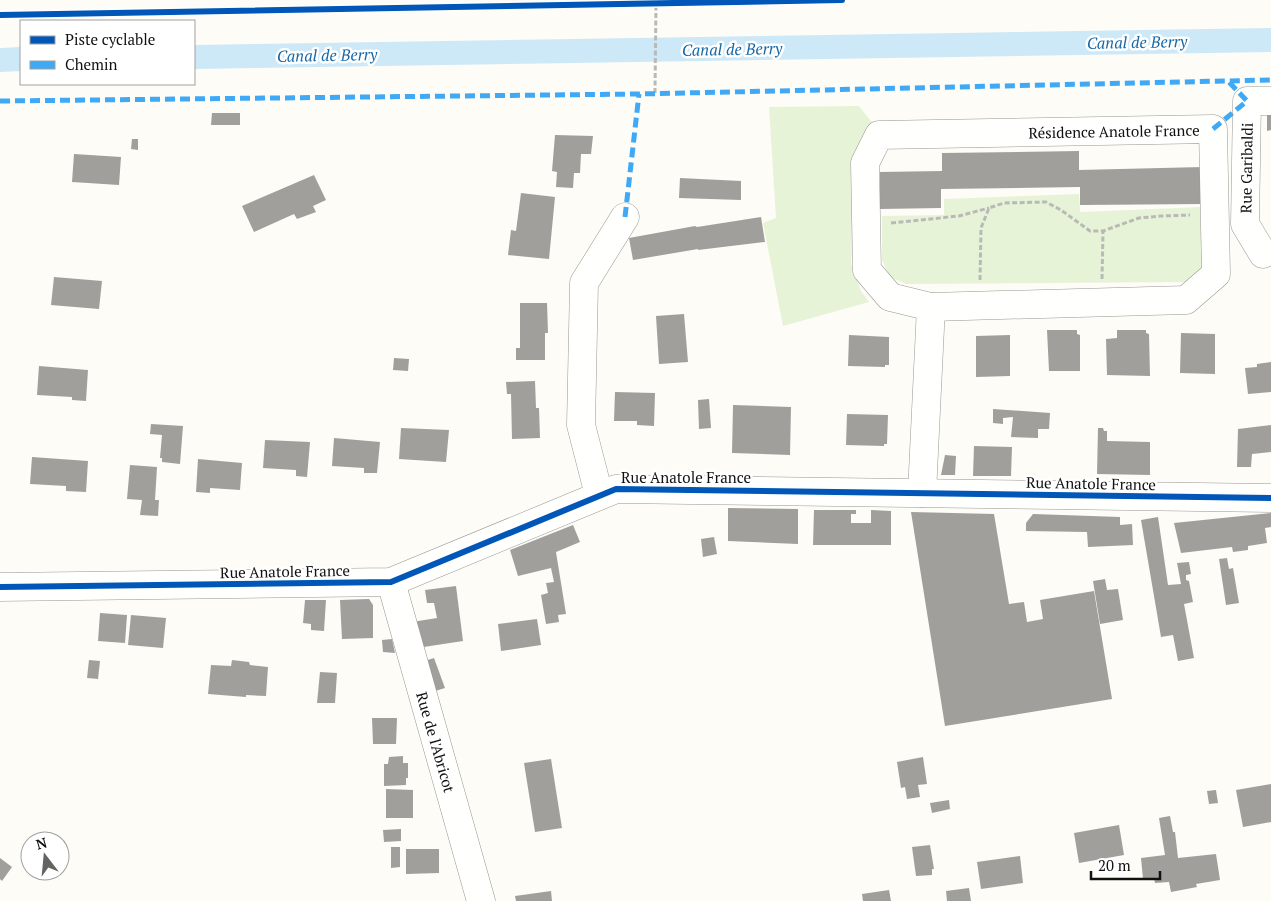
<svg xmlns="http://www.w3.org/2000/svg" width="1271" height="901" viewBox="0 0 1271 901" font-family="'PT Serif',serif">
<rect width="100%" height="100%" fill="#fdfcf7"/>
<g fill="#e7f3d7">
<path d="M859,106l15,19 -17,33 -6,106 10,27 8,11 -86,24 -20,-103 13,-5 -7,-111z"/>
<path d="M1079,194l1,18 122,-5 3,59 -17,16 -282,2 -16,-7 -8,-17v-44l62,-1v-16z"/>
</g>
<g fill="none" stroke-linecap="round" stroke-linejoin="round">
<g stroke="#cde8f7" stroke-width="24">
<path d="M194,57l1077,-17"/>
<path d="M0,60l21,-1"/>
</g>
</g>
<g fill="#a19f9c">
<path d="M1267,111h4v19l-4,1z"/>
<path d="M212,113h28v12h-29z"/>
<path d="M555,135l38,1 -2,18h-10l-1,19h-6l-1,15 -17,-1 1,-15 -5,-1z"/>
<path d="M132,139h6v11l-7,-1z"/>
<path d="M1079,151v19l124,-3v37l-123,1v-18l-139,2v19l-61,1v-37l62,-1v-18z"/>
<path d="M74,154l47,3 -2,28 -47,-3z"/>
<path d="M314,175l12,25 -13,6 3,6 -19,7 -3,-5 -40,18 -12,-26z"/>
<path d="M680,178l61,3v19l-62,-2z"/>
<path d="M521,193l34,4 -6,62 -41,-4 3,-25 5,1z"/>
<path d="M761,217l4,25 -67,8v-1l-65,11 -4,-22 66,-12 2,1z"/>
<path d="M54,277l48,4 -3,28 -48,-4z"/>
<path d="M520,303h27l1,30h-3v27h-29v-12h4z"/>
<path d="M684,314l4,48 -29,2 -3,-48z"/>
<path d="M1047,330h30v4l3,1v36h-31z"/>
<path d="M1117,330h29v3l3,1 1,42 -43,-1 -1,-36 11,-1z"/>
<path d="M1181,333l34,1v40l-35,-1z"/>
<path d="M849,335l40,2v28h-4v2l-37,-1z"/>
<path d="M1010,335v41l-34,1v-41z"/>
<path d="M394,358l15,1 -1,12 -15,-1z"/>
<path d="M1271,362v30l-23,2 -3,-26 12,-1v-3z"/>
<path d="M39,366l49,4 -2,31 -14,-1v-3l-35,-2z"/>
<path d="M535,381l1,27h3l1,30 -28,1 -1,-45h-4l-1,-12z"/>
<path d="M615,392l40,1 -1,33 -17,-1v-4h-23z"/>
<path d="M709,399l2,29 -12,1 -1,-29z"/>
<path d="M733,405l58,2 -1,48 -58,-2z"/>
<path d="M993,409l57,4 -1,16h-11v9l-27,-1 2,-20 -10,1v6l-10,-1z"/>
<path d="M847,414l41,1 -1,29h-3v2l-38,-1z"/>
<path d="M151,424l32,2 -3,38 -18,-2v-4h-2l2,-23 -12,-1z"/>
<path d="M1271,425v27l-19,2 -1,13h-14l1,-38z"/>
<path d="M401,428l48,2 -3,32 -47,-3z"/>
<path d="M1098,428h5l1,3h3v10l43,1v33l-53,-1z"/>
<path d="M334,438l46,4 -3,31h-13v-5l-32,-2z"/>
<path d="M265,440l45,2 -3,35 -11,-1v-6l-33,-2z"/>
<path d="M974,446l38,1 -1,29h-38z"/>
<path d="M945,455l11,1 -1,19h-14z"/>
<path d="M32,457l56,4 -2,31 -20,-1v-5l-36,-2z"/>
<path d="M198,459l44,4 -2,27 -30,-2v5l-14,-1z"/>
<path d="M130,465l27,2 -2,33h4l-1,16 -18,-1 2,-15 -15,-1z"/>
<path d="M728,508l70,1v35l-70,-3z"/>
<path d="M814,510h42v4h-5v9h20v-13l20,1v34h-78z"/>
<path d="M911,512l83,2 15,90 15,-2 3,20 16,-3 -3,-19 54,-9 18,108 -167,27z"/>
<path d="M1271,513v14l-6,1 2,15 -19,3v4l-15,2 -1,-5 -51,6 -7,-30z"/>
<path d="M1033,514l87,3v8l12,-1 1,21 -45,2 -1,-15 -61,-1v-8z"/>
<path d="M1158,517l10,68 13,-1 -4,-21 12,-1 2,12 -5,1v5l3,1 4,21 -9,2 10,54 -16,3 -5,-26 -12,2 -20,-117z"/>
<path d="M573,525l7,17 -24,10 10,62 -8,1 1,7 -13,2 -5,-29 7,-2 -2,-10 8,-1 -3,-14 -33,8 -8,-26z"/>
<path d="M714,537l3,17 -14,3 -2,-18z"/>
<path d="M1227,558l2,11 4,-1 6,35 -13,2 -7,-46z"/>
<path d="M1105,579l2,11 11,-1 5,31 -23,4 -7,-43z"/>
<path d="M456,586l7,55 -46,7 -5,-26 25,-4 -3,-15h-7l-2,-13z"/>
<path d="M369,599l4,6v33l-31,1 -2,-39z"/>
<path d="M305,600h21l-2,31 -13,-1v-6l-8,-1z"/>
<path d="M100,613l27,2 -2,28 -27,-2z"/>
<path d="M131,615l35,3 -3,30 -35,-3z"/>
<path d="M537,619l4,26 -40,6 -3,-27z"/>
<path d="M392,639l3,14 -12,-1 -1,-12z"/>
<path d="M434,658l11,30 -13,4 -14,-29z"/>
<path d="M89,660l11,1 -2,18 -11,-1z"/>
<path d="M232,660l17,2 1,3 18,2 -2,29 -20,-1v2l-38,-3 3,-29 20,1z"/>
<path d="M320,672l17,1 -2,30h-18z"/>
<path d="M372,718h25l-1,26h-23z"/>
<path d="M403,756v7h5v15h-2v7l-22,1v-22h4l1,-7z"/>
<path d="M923,757l4,27 -9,1 2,12 -13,2 -2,-12 -4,1 -4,-26z"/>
<path d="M551,759l11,69 -27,4 -11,-69z"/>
<path d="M1271,784v38l-28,5 -7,-37z"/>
<path d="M386,789l27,1v28h-27z"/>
<path d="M1216,790l2,13 -9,1 -2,-13z"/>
<path d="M949,800l1,9 -18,4 -2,-10z"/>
<path d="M1170,816l3,16h2l3,26 38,-4 4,26 -24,4 1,3 -26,5 -2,-10 -14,1 -1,-5 -11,1 -2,-21 24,-3 -6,-37z"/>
<path d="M1119,825l5,30 -45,8 -5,-30z"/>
<path d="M401,829v12l-17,1 -1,-12z"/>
<path d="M930,845l4,24h-2v6l-16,1 -4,-29z"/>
<path d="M391,847h9v20l-9,1z"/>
<path d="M406,849h33v24l-33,1z"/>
<path d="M1020,856l3,27 -42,6 -4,-27z"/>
<path d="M0,858l12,9 -10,14 -2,-2z"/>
<path d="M969,888l2,13h-24l-1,-10z"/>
<path d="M889,890l2,11h-28l-1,-7z"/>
<path d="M551,891l1,10h-36l-1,-5z"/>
</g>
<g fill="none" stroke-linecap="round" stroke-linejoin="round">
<g stroke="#979795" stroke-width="29">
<g id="minor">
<path d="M1213,129l3,145 -30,26 -255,7 -41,-10 -23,-27 -2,-107 14,-28z"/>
<path d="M1263,254l-18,-30 2,-123h24"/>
<path d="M922,493l9,-186"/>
<path d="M599,495l-18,-70 3,-142 41,-66"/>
<path d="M391,582l90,319"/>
<path d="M0,587l391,-5 225,-93 655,9"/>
</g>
</g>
<g stroke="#b9b9b8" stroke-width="3" stroke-dasharray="5 2.5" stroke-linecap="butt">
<path d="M655,93l1,-90"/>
<path d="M891,223l68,-7 30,-8"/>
<path d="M1102,279l1,-48"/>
<path d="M980,280l1,-52 8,-20 15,-5 42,-1 15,8 29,21h13l36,-13 22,-2 29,-1"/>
</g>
<use href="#minor" stroke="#fffffe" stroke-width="28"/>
<g stroke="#3fa9f5" stroke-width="5" stroke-dasharray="10 5" stroke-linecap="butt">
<path d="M0,101l639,-7 632,-14"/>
<path d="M1213,129l34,-28 -19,-20"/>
<path d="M625,217l14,-123"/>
</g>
<g stroke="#fff" stroke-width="9">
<g id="cycleway">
<path d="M0,15l842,-15"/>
<path d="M0,587l391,-5 225,-93 655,9"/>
</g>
</g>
<use href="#cycleway" stroke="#0057b8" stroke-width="6"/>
</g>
<g text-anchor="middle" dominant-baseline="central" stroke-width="5" stroke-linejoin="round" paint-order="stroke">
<g font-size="15" fill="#111" stroke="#fff">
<text transform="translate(1114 131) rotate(-1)">Résidence Anatole France</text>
<text transform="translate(1246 168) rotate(-89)">Rue Garibaldi</text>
<text x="686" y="477">Rue Anatole France</text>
<text transform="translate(1091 483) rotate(1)">Rue Anatole France</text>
<text transform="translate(285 571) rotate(-1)">Rue Anatole France</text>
<text transform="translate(436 742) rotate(74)">Rue de l'Abricot</text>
</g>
<g font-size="16" font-style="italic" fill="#1768a6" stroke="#fff">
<text transform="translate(1137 42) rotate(-1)">Canal de Berry</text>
<text transform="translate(732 49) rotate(-1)">Canal de Berry</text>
<text transform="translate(327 55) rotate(-1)">Canal de Berry</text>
</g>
</g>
<rect x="20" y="20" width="175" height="65" fill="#ffffff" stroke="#a0a0a0"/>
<rect x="30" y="36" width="25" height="8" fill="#0057b8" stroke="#a0a0a0"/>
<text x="65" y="45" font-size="15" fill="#111111">Piste cyclable</text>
<rect x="30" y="61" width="25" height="8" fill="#3fa9f5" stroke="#a0a0a0"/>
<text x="65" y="70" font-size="15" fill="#111111">Chemin</text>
<g transform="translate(45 856) rotate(344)"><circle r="24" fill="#ffffff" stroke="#a0a0a0"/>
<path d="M0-4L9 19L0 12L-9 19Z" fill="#646362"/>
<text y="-8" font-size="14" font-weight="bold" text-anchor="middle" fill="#111111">N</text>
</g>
<path d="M1091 871v8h69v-8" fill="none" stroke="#111111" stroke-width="2.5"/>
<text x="1098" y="871" font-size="15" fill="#111111" stroke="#ffffff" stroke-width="4" paint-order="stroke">20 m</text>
</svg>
